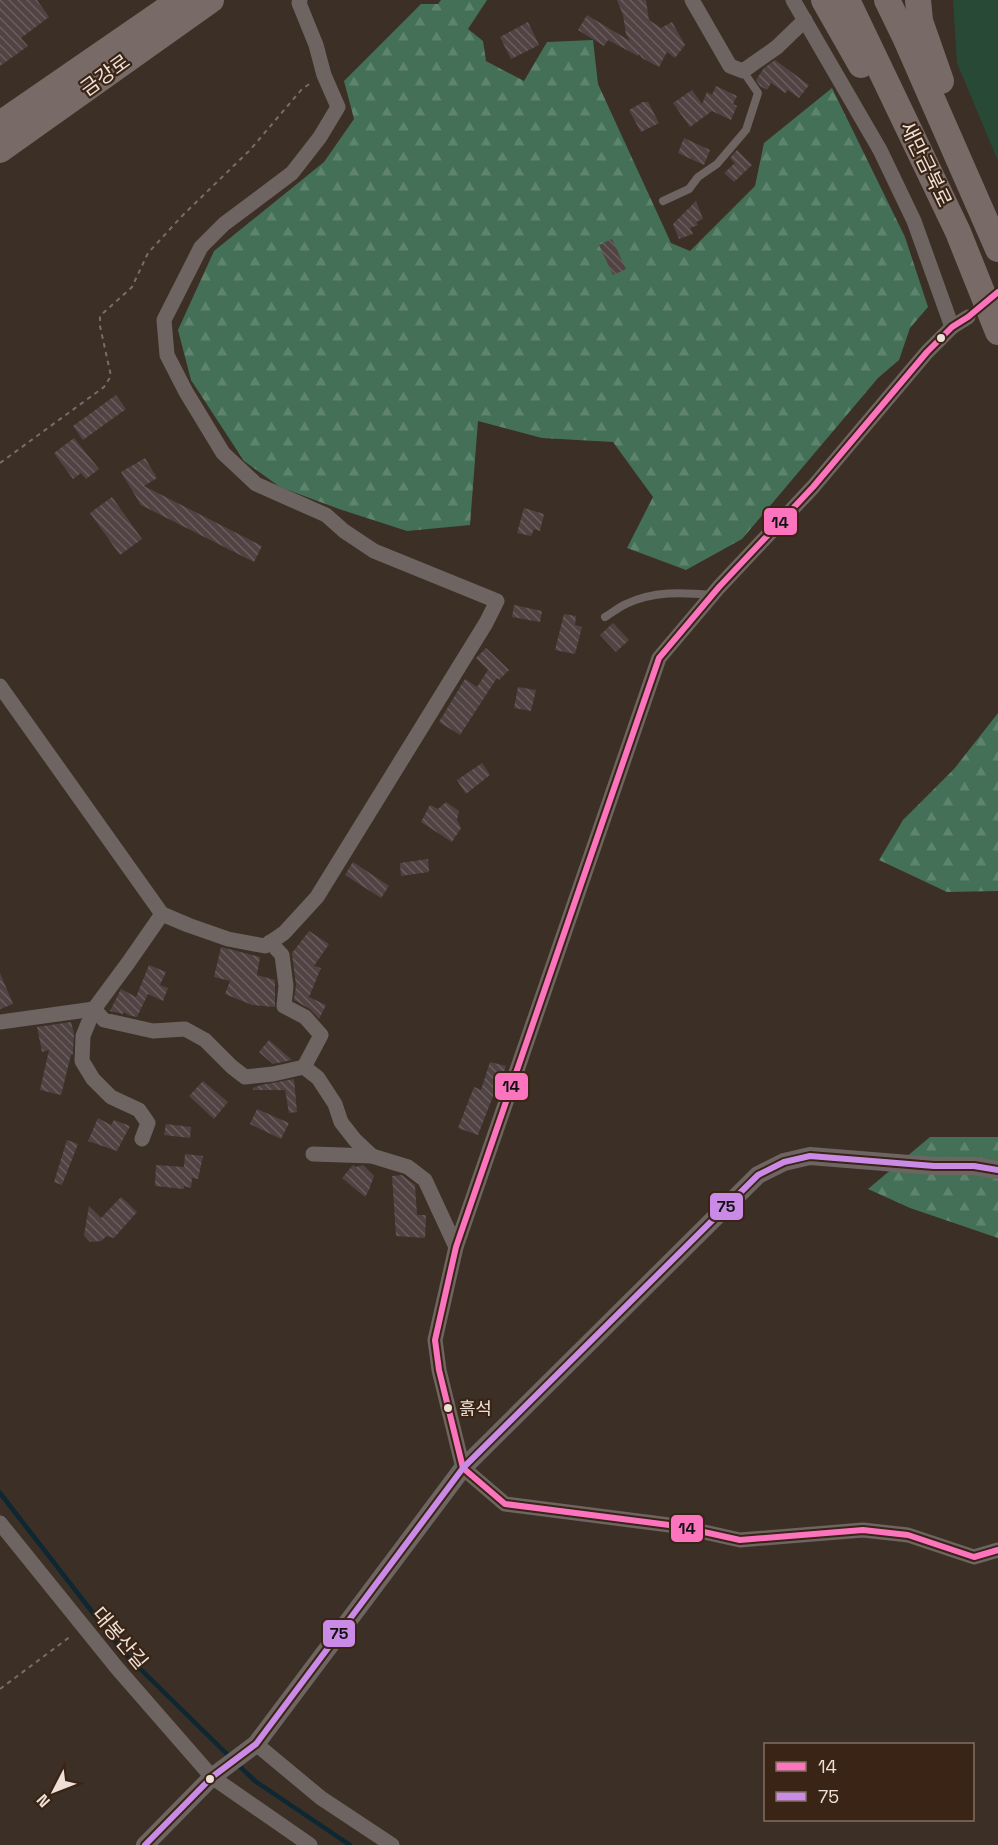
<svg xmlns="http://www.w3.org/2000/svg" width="998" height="1845" viewBox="0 0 998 1845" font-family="'Space Grotesk','Noto Sans KR',sans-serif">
<defs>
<pattern id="forest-firs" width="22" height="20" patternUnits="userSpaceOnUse" patternTransform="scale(1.5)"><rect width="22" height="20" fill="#437057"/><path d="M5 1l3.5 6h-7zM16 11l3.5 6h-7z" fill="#5e846e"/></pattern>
<pattern id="building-back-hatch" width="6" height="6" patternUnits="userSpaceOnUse" patternTransform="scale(1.5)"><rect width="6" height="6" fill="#514343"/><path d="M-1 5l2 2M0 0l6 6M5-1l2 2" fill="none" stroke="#6a5e5d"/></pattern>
</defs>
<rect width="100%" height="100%" fill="#3c2f26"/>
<path fill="#274936" d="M953,0h45v161l-41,-98z"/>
<g fill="url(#forest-firs)">
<path d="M441,0h46l-19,29 15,12 3,20 38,20 23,-39 46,-2 5,44 73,159 19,8 65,-65 9,-43 68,-55 73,149 23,70 -18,21 -11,32 -21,18 -136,161 -56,31 -59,-22 26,-51 -40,-55 -71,-4 -64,-17 -8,104 -63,6 -68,-22 -59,-22 -36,-26 -53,-81 -13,-50 36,-79 110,-89 30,-43 -10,-38 77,-77h17z"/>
<path d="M998,713v178l-51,1 -68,-32 24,-40 51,-51z"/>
<path d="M930,1137h68v101l-88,-30 -42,-19z"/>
</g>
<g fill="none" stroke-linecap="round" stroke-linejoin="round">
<g stroke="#0d2733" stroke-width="4.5">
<path d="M0,1493l124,160 106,104"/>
<path d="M236,1763l19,18 95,64"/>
</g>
</g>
<g fill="url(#building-back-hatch)">
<path d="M0,0h37l12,17 -28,21 7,8 -28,20z"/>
<path d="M617,0h29l3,20 12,8 11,-6 13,23 -10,13 -8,-6 -8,15 -17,-9 -3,-4 -1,2 -30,-16 -4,6 -26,-16 9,-15 43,26 -4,-7 -3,-19z"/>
<path d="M528,22l11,23 -28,14 -11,-22z"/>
<path d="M775,60l34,25 -10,13 -11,-8 -3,3 -14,-10 -4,7 -7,-4 -4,-6 8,-12z"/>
<path d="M716,86l21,10 -4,8 4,2 -6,14 -19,-9 -22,16 -17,-24 19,-13 10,14 5,-12 5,3z"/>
<path d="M643,102h5l11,21 -18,9 -12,-22z"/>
<path d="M684,138l26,12 -6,15 -26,-12z"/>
<path d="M737,150l15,15 -18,17 -10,-9 11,-10 -5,-5z"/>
<path d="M696,201l7,18 -7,3 2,3 -8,3 3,6 -14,5 -6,-15z"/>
<path d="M612,239l14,30 -13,6 -14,-30z"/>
<path d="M116,395l10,14 -43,31 -10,-14z"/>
<path d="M74,438l25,31 -13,10 -5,-6 -8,6 -19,-26z"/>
<path d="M145,458l12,20 -13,8 118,60 -8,16 -113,-57 -20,-33z"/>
<path d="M112,497l30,42 -22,16 -30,-42z"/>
<path d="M524,508l20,6 -4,17 -6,-2 -3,7 -14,-3z"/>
<path d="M514,605l28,6 -2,11 -28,-5z"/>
<path d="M564,614l12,2 -1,9 7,2 -7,27 -20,-4z"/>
<path d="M613,623l16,17 -13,12 -16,-17z"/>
<path d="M486,648l23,22 -10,10 -2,-2 -37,57 -21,-13 26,-43 12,8 11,-17 -12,-12z"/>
<path d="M518,687l18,3 -5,21 -17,-3z"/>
<path d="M482,763l8,12 -24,19 -9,-14z"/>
<path d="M446,802l13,9 -2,9 4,8 -9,14 -31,-20 9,-17 8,4z"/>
<path d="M428,859l1,13 -28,4 -1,-13z"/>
<path d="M353,862l36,24 -8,12 -36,-23z"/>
<path d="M309,931l20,13 -15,22 7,2 -12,29 17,8 -7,14 -9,-10 -16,-9 2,-15 -4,-32z"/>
<path d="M221,947l39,10 -3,18 18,5v27l-23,-2 -27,-11 5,-13 -16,-4z"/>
<path d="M149,965l17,7 -6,13 8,3 -5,13 -15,-7 -11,23 -9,-2 -4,-3 -1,2 -13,-3 11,-22 15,8z"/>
<path d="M0,973l13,31 -13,5z"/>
<path d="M71,1022l3,11 -1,21 -2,1 -10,40 -21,-5 9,-40 -7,2 -5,-25z"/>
<path d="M269,1040l23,20 -19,4 -14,-12z"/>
<path d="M490,1062l16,4 -8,26 -3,-1 -17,44 -20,-7 16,-41 7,3z"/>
<path d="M294,1079l3,33 -8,1 -4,-23h-32v-2l8,-3z"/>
<path d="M203,1081l25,21 -14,17 -25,-23z"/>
<path d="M257,1109l32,14 -8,16 -31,-15z"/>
<path d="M98,1118l13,7 3,-5 16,6 -13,25 -29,-10z"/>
<path d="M166,1124l25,3 -1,11 -26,-3z"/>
<path d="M67,1140l11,4 -16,41 -8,-3z"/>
<path d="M185,1154l18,2 -5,23 -6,-1 -1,10 -7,-2v3l-29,-3 1,-21 28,2z"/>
<path d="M353,1165l3,2 7,-2 11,11 -5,14 -4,7 -23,-19z"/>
<path d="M402,1175l13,10 2,30h9l-1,23 -29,-2 -4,-60z"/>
<path d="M121,1197l16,15 -23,26 -7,-2 -6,5 -11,1 -6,-7 5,-29 12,12z"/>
</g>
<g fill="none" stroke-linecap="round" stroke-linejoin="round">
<g stroke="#776e6a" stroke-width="2" stroke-dasharray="4.5 4.5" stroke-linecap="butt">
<path d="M0,463l104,-76 7,-11 -11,-50v-10l32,-29 16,-34 35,-38 67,-65 52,-61 9,-6"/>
<path d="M0,1689l71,-53"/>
</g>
<g stroke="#6e6562" stroke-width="8">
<path d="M663,201l26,-12 9,-12 19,-13 29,-34 12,-37 -15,-22"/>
<path d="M605,617c7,-4 14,-10 21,-13 27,-13 56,-12 86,-9"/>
</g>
<g stroke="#6e6562" stroke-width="15">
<path d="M692,0l38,66 13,5 34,-24 28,-27"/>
<path d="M793,0l87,150 34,71 38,106"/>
<path d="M968,317l-16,10 -25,25 -114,135 -94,100 -60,71 -203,589 -21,93 4,30 24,98 42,36 172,22 63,14 123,-10 45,5 66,22 24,-7"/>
<path d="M0,686l162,228"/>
<path d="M270,942l12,13 4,31 -2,20 21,11 16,18 -17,32"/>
<path d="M0,1022l94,-13 10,11 49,11 32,-2 20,11 27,27 13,10 28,-3 31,-7 14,11 17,26 6,18 14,18 17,16"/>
<path d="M142,1139l6,-16 -9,-13 -28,-13 -18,-18 -11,-18 1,-25 11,-27 34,-46 34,-49 26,11 40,14 37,7 19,-13 33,-36 169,-274 11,-22 -123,-50 -30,-20 -18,-16 -70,-31 -33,-31 -37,-61 -19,-37 -3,-35 37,-73 23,-23 68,-51 28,-36 18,-30 -14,-32 -8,-30 -17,-42 1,-3"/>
<path d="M313,1154l59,2 36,11 17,13 31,67"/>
<path d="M0,1523l117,145 95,109 98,68"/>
<path d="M256,1744l65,54 71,47"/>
</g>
<path stroke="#6e6562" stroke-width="18" d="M145,1845l67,-68 44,-33 207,-276 295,-293 26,-13 26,-6 124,10h40l24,4"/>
<g stroke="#786a66" stroke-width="26">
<path d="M824,0l37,65"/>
<path d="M847,0l111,232 40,100"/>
<path d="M887,0l18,37 93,212"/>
<path d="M918,0l2,21 21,60"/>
<path d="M0,124l180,-124"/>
<path d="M0,150l211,-150"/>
</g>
<g stroke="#392415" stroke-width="10">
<path id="bus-1" d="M998,292l-30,25 -16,10 -25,25 -114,135 -94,100 -60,71 -203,589 -21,93 4,30 24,98 42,36 172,22 63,14 123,-10 45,5 66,22 24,-7"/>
</g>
<g stroke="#392415" stroke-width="10">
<path id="bus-2" d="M145,1845l67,-68 44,-33 207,-276 295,-293 26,-13 26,-6 124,10h40l24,4"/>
</g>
<use href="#bus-1" stroke="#fc73be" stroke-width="6"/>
<use href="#bus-2" stroke="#ca8be6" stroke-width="6"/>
</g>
<g fill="#efe0d7" stroke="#392415" stroke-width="2">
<circle cx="941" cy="338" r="5"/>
<circle cx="448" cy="1408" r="5"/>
<circle cx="210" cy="1779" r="5"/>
</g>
<g text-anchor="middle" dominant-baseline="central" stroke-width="4.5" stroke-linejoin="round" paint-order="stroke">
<g font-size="18" fill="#efe0d7" stroke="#392415" text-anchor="start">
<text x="459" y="1408">흙석</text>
</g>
<g font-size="20" fill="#efe0d7" stroke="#392415">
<text transform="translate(105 75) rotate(-36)">금강로</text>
<text transform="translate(926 164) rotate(64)">새만금북로</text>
<text transform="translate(120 1638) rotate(50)">대봉산길</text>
</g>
</g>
<g stroke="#392415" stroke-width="2">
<rect x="763" y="507" width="35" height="29" rx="6" fill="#fc73be"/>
<rect x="494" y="1072" width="35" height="29" rx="6" fill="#fc73be"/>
<rect x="709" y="1192" width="35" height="29" rx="6" fill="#ca8be6"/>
<rect x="670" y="1514" width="34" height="29" rx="6" fill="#fc73be"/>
<rect x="322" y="1619" width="34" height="29" rx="6" fill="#ca8be6"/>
</g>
<g font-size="16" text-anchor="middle" font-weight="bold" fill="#111">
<text x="780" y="528">14</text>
<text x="511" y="1092">14</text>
<text x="726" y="1212">75</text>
<text x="687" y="1534">14</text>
<text x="339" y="1639">75</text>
</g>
<rect x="764" y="1743" width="210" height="78" fill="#392415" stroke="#826f63" stroke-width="1.5"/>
<rect x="776" y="1762" width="30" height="9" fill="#fc73be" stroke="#826f63" stroke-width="1.5"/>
<text x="818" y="1773" font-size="18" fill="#efe0d7">14</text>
<rect x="776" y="1792" width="30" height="9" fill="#ca8be6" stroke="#826f63" stroke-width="1.5"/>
<text x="818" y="1803" font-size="18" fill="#efe0d7">75</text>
<g transform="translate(54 1791) rotate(228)" stroke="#392415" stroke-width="4.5" paint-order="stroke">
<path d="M0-4.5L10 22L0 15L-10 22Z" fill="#efe0d7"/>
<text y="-9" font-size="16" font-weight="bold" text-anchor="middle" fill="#efe0d7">N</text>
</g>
</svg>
